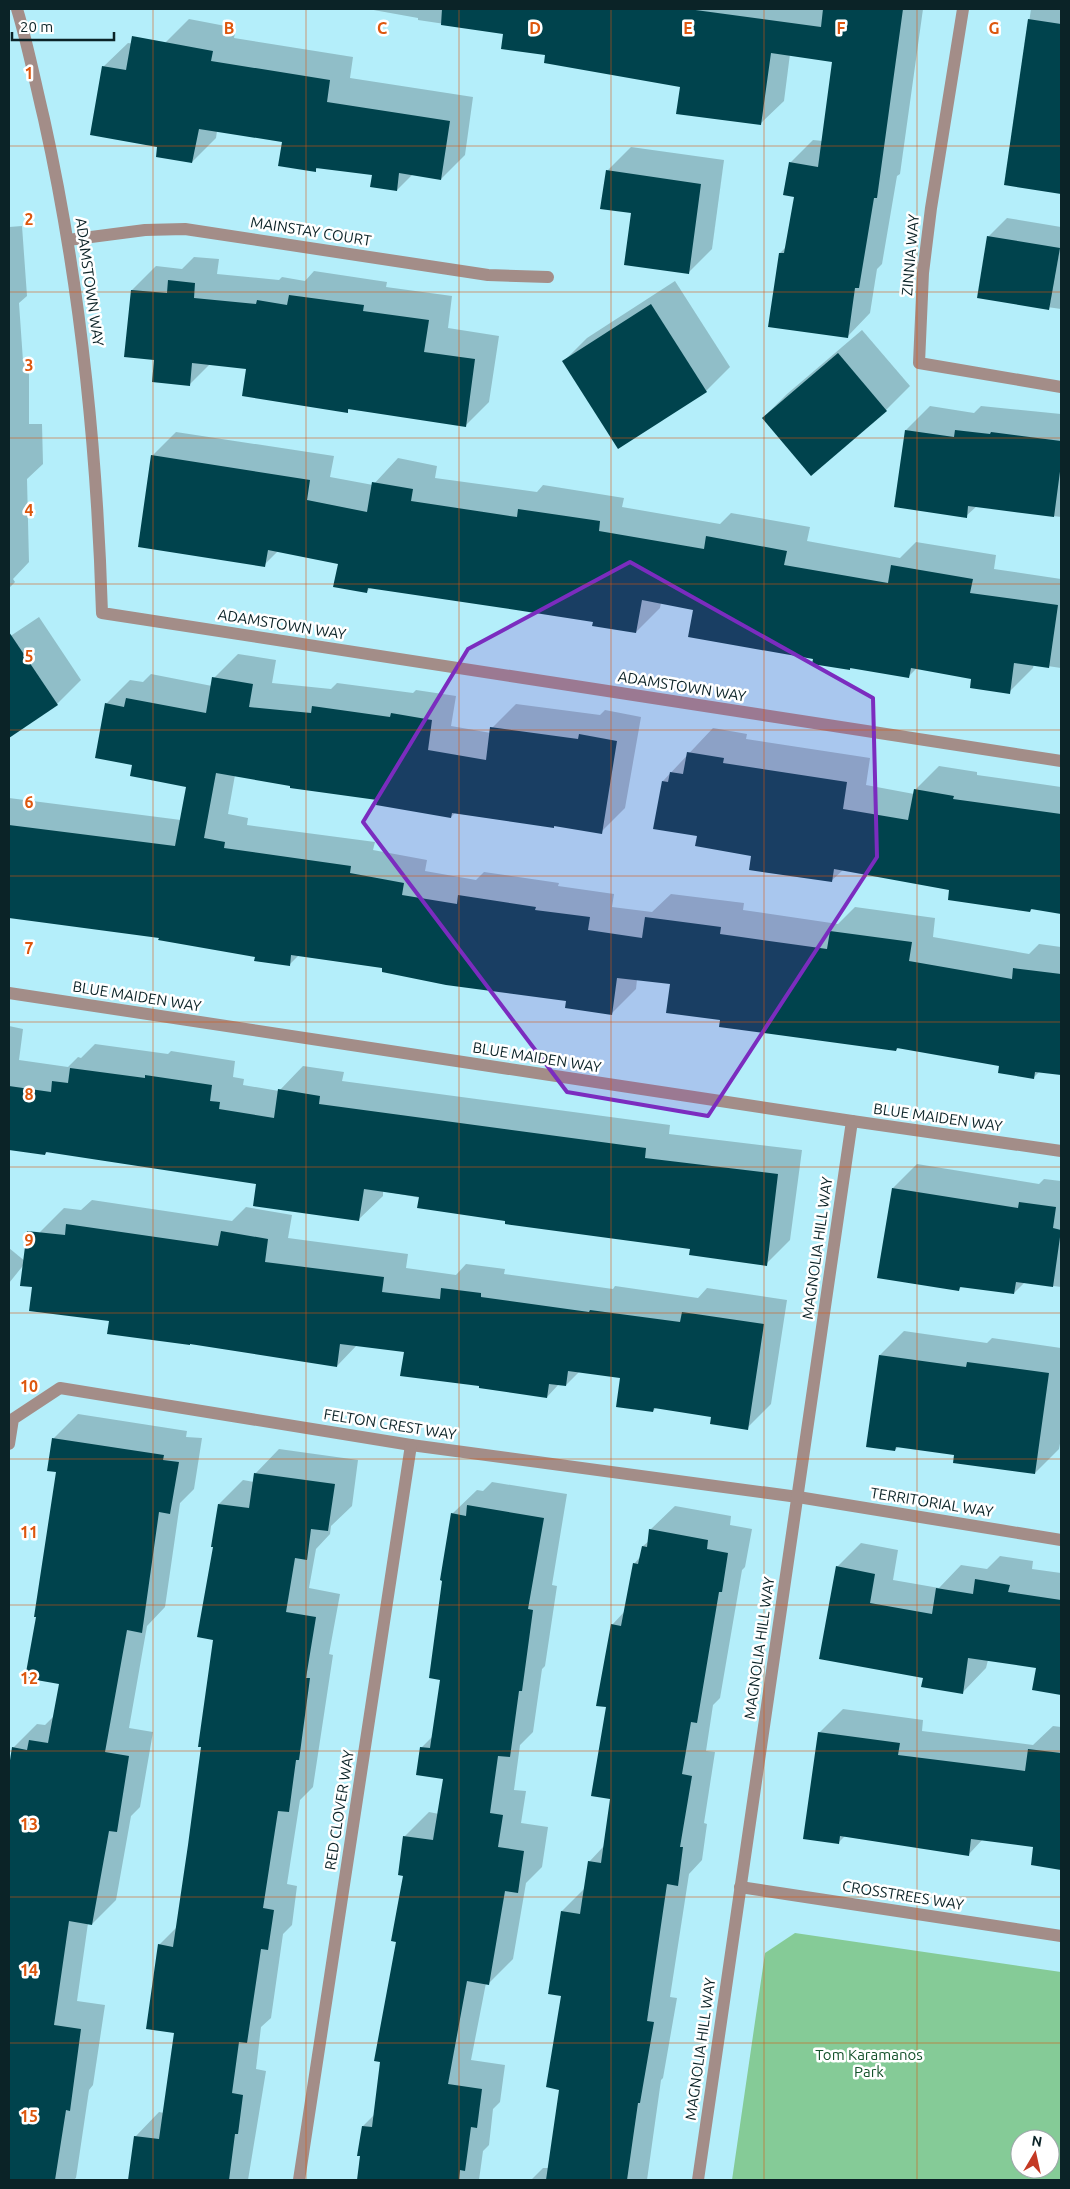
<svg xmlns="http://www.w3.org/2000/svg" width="1070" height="2189" viewBox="0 0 1070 2189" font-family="Ubuntu,sans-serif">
<rect width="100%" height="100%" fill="#b4eefa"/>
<path fill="#85cb97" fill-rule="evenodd" d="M795,1933l266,39v208h-329l33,-227zM1020,2139h30v30h-30z"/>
<g fill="#0003">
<path d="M368,9h555l-23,165 -3,2 -15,88 -5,5 -7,44 -23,24 -67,-84 7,-7 8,-50 -5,-33 23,-23 10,1 11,-80 -44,-7 -6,47 -24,23 -79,-38 -134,-32 -42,-21 -87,-13v-2z"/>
<path d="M1031,9h30v183l-55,-8z"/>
<path d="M189,19l47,9 -2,10 119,19 -3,21 123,19 -8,58 -24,24 -28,-5 -16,16 -24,-16 -54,-7 -4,3 -31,-29 -67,-10 -1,7 -24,24 -33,-16 -56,-79 25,-24 25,4 12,-4z"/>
<path d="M631,147l93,13 -12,89 -24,24 -55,-61 -26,-41z"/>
<path d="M1007,218l54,9v82l-82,-12 9,-60z"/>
<path d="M22,226l5,70 -8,7 4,58h6v63h13l1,40 -16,15 2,83 -16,17 2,3 -6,6v-361z"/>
<path d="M194,257l25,2 -2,15 62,6 3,-3 23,4 9,-10 73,11 -1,5 66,9 -4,32 51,8 -10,66 -24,24 -115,-18 -3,3 -99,-43 -38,-4 -21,21 -34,-26 -23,-69 24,-24 26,3z"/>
<path d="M675,281l55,86 -24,24 -143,-29 24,-24z"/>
<path d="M862,330l48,56 -24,24 -75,64 -48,-56 24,-24z"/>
<path d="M930,406l44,7 7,-7 80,8v103l-84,-11 -11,10 -60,-86z"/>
<path d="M176,432l158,24 -4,21 43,8 25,-27 39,8 -2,12 102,14 6,-7 81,13 -2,9 98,17 11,-11 79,14 -3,14 93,17 16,-16 80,13 -2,14 67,10v89l-27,-4 -1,4 -24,24 -36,-14 -56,-10 -8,8 -57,-9 -2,2 -36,-11 -120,-49 -33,-6 -1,5 -24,24 -41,-11 -224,-34 -5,5 -27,-29 -61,-12 -14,14 -112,-109z"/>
<path d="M39,617l42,63 -24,24 -48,33v-100z"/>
<path d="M238,654l38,6 -4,23 59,6 6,-6 76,10 3,-3 40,6 -5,30 40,7 1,-5 24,-24 84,11 5,-5 36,7 -16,91 -24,24 -45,-8 -2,3 -99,-14 -4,4 -73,-18 -143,-24 -7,39 20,4 -1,7 128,17 -2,8 54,10 -2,11 51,9 8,-8 75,11 -1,3 56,8 -2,13 40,5 19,-18 73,9 -1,7 95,14 17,-17 80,11 -2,19 96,17 10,-10 22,3v127l-21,-3 -6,6 -33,-12 -102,-18 -3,3 -175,-31 -50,-36 -34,-4 -1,10 -24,24 -44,-13 -184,-33 -85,-12 -10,10 -33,-9 -96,-19 -151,-21v-118l172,22 6,-34 -53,-22 -28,-60 24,-24 13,2 8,-8 61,12 2,-8z"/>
<path d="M713,728l34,6 -1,5 124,19 -4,27 48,9 1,-4 24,-24 38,6v3l84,12v126l-28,-5 -3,3 -79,-23 -108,-18 -12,11 -132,-46 -36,-54z"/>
<path d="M9,1026l14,3 -4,31 49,7 10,-10 3,1 14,-14 73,10 3,-3 64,10 -2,16 11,2 -1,6 36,6 24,-25 41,6 -2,9 328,44 -1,9 133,16 -12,90 -24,24 -75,-16 -308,-57v5l-25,24 -101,-37 -209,-32 -3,3 -36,-5z"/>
<path d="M917,1164l122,20 5,-5 17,2v106l-36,-5 -11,11 -52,-7 -4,4 -65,-102z"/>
<path d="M92,1200l140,21 14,-14 46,8 -4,23 120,16 -2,14 50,7 10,-11 39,5 -1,5 109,15 2,-3 83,12 9,-10 80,12 -16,104 -24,24 -35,-12 -55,-9 -4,4 -31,-34 -42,-6 -14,14 -7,-1 -12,13 -66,-12 -76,-35 -48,-5 -20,21 -226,-46 -71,-88 24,-24 17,2z"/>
<path d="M9,1248l17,14 -17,21z"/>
<path d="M904,1331l83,12 5,-5 69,10v90l-2,11 -24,24 -80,-19 -56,-8 -4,4 -28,-4 13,-91z"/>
<path d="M78,1414l109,17 -1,6 16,1 -8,51 -14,14 -15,104 -18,19 -18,102 24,4 -13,75 -9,9 -15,84 -24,24 -4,-1 -11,78 28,4 -12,80 -4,5 -13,88 -3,2h-64v-348l3,-18 -3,-1v-39l4,-26 24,-24 8,1 9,-9 6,-33 -23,-67 20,-145 -8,-1 5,-32z"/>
<path d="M279,1449l79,11 -6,46 -21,20 -1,8 -14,15 -7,39 31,6 -11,60 4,1 -20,132 -13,13 -13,84 10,2 -5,39 -9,9 -12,84 -10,9 -5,42 10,2 -18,109h-119l6,-43 24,-25 5,1 11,-81 -16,-87 18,-18 13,-82 24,-206 1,-93 4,-42 24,-24 11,2 1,-8z"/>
<path d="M492,1482l75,12 -15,91 5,1 -12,80 -3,3 -9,63 -13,13 -6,45 12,1 -5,32 27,4 -6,40 -16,16 -13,76 -24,24h-3l-15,77 34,5 -5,37 -7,7 -4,36 -6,6 -4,29h-121l5,-54 12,-12 22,-173 7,-66 1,-39 24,-24 10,2 5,-36 -23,-30 13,-13 7,-56 11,-165 25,-24 6,1z"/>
<path d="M675,1506l56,10 -1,9 22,4 -7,38 -3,3 -22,128 -7,7 -7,46 9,1 -11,71 3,1 -5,36 -13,14 -19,123 7,1 -14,80 -2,2 -14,100h-116l12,-12h6l11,-79 3,-94 -13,-2 12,-82 23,-23 4,-26 15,-16 7,-48 -3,-92 4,-81 13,-14 9,-47 7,-8 2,-10 6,-5 1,-11z"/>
<path d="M861,1543l37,7 -5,30 46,8 22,-23 26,4 13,-13 33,5 -1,8 29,4v120l-27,-4 3,-22 -49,-7 -2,8 -24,25 -38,-16 -87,-110z"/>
<path d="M843,1709l80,11 -1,11 111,14 20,-19 8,1v142l-29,-5 3,-18 -52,-7 -14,15 -123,-19 -8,8 -19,-110z"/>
</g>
<g fill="#00434d">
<path d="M442,9h246l133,18 2,-18h80l-26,189h-3l-15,90h-4l-7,50 -80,-11 11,-74h5l10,-56 -11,-2 6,-33 29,5 14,-105 -61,-9 -10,72 -85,-11 4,-27 -136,-24 1,-8 -44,-6 2,-15 -62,-9z"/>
<path d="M1028,19l33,5v170l-57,-9z"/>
<path d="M132,36l81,15 -2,10 119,19 -3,22 123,19 -9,59 -42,-7 -2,18 -27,-4 2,-12 -56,-7v4l-38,-6 4,-24 -83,-13 -7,34 -36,-6 1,-10 -67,-12 12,-69 24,4z"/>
<path d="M606,170l95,14 -12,90 -65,-9 7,-52 -31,-4z"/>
<path d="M987,236l73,12 -11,62 -72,-12z"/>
<path d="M168,280l27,3 -1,15 62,6 1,-4 30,5 2,-10 75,10 -1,6 66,9 -5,32 51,7 -9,68 -118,-18v4l-106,-17 4,-27 -54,-6 -2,23 -38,-4 2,-22 -30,-3 7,-67 36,3z"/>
<path d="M651,304l56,88 -89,57 -56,-88z"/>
<path d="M838,353l49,58 -76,65 -49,-58z"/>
<path d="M905,430l49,7 1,-7 35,4 1,-2 70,9v23l-7,53 -86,-11 -1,12 -73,-11z"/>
<path d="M151,455l159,25 -3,20 60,12 5,-30 41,7 -2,12 106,16 1,-8 82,12 -1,10 105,18 2,-13 81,15 -3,14 104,18 3,-18 82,14 -3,14 88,12 -9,63 -35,-5 -4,31 -40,-6 1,-9 -60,-11 -2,10 -59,-10v2l-38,-6 1,-5 -125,-22 5,-27 -51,-10 -6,33 -44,-7 1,-4 -90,-14 -135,-20 -1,5 -34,-6 5,-23 -70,-14 -3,17 -127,-20z"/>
<path d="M9,632l49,73 -49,33z"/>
<path d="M212,677l41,7 -4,23 62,6 1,-7 78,11 1,-4 41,7 -4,30 58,10 4,-33 88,12 1,-5 38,7 -15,93 -48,-8v2l-102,-15 -1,5 -75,-13 1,-5 -87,-12v-2l-74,-13 -12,65 21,4 -1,6 127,18 -1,7 54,10 -2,12 55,9 1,-9 78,12 -1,3 55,7 -2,13 54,8 3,-21 76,10 -1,7 107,15 3,-18 82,11 -3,19 103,18 1,-11 48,6v101l-26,-3 -1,7 -36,-6 1,-7 -102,-18 -1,3 -177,-24 1,-7 -54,-7 4,-29 -53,-6 -5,37 -47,-7 1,-7 -120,-16 -64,-13v-4l-91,-13 -1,11 -36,-5 1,-4 -97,-17 1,-2 -150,-20v-93l166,21 11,-59 -56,-11 2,-11 -37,-7 10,-55 19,4 2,-9 80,15z"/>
<path d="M687,752l37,6 -1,5 124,19 -4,27 65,11 6,-31 40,7 -1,3 108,15v100l-30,-5 -1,3 -82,-12 1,-10 -115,-21 -2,13 -83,-12 2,-14 -56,-10 2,-10 -44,-7 9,-48 6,1 2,-10 13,2z"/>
<path d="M70,1068l75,10v-3l67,10 -2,16 10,1 -1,7 55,9 4,-29 42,7 -1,8 327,44 -1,10 133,16 -11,92 -78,-11 1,-6 -185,-25v-3l-88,-13 2,-11 -55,-8 -5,32 -106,-15 3,-22 -210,-32 -1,3 -36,-5v-64l42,6 1,-11 16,2z"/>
<path d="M892,1188l126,20 1,-6 37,5 -3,21 8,2 -8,57 -37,-5 -2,12 -54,-7 -1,4 -82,-13z"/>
<path d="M66,1224l152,22 3,-15 47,8 -3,23 119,15 -2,15 58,7 1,-11 40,5v4l108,15 1,-2 90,12 2,-10 82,12 -16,106 -38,-6 1,-7 -57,-9 -1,4 -37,-5 4,-29 -52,-7 -2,15 -17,-2 -2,14 -68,-10v-2l-79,-10 4,-24 -64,-8 -3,23 -147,-23v1l-83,-11 2,-13 -80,-10 3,-24 -12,-1 7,-55 38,4z"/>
<path d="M879,1355l87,12 1,-5 82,11 -14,101 -82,-11 1,-8 -58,-8 -1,4 -29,-4z"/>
<path d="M52,1438l112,17 -1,5 16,2 -9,52 -11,-2 -17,121 -15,-3 -22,122 24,4 -12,76 -8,-1 -17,94 -23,-4 -15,104 27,4 -11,82 -4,-1 -11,70h-46v-413l3,-20 15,3 2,-10 19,3 11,-59 -34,-6 11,-61h-2l22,-145 -9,-1z"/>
<path d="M254,1473l81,11 -7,47 -17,-2 -4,31 -12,-2 -9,54 30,5 -10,61h4l-11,82h-3l-7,52 -11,-1 -15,97 11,2 -6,40 -7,-1 -14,94 -8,-1 -7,51 11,2 -5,39h-3l-6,46h-101l6,-44 25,3 15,-106 -28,-4 12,-85 15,3 15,-102 13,-98h-3l15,-107 -16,-3 16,-90h-2l7,-43 31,4z"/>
<path d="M467,1505l77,13 -16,91 5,1 -11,81h-3l-9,66 -12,-1 -8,57 13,2 -5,32 26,4 -6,42 -13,-2 -16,94 -22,-4 -19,103 34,5 -5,39 -6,-1 -6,44 -5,-1 -1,10h-102l3,-24h-3l5,-30 10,1 8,-65 -6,-1 22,-119 -5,-1 12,-65 -5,-1 5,-39 30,4 10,-61 -27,-4 4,-28 10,1 10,-68 -11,-2 13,-97 -2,-1 11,-67 15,3z"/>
<path d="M649,1529l59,11 -1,9 21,4 -6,39h-3l-22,131 -6,-1 -9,52 10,2 -12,71h3l-5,39 -11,-2 -20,137 7,1 -14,81h-2l-11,77h-81l13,-90 -13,-3 15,-91 -13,-2 13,-83 19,3 8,-53 13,2 9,-64 -19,-3 15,-89 -10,-1 15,-82 10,2 12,-63 5,1 4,-18 5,1z"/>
<path d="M836,1566l39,8 -5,29 62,11 4,-26 37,6 2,-15 35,6 -2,7 53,8v95l-29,-5 4,-22 -68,-10 -5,36 -42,-7 2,-9 -104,-19z"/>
<path d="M818,1732l82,11 -2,12 127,16 3,-22 33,4v117l-30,-5 2,-18 -62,-8 -2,17 -129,-20 -1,8 -36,-5z"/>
</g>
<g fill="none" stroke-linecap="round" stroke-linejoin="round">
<g stroke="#a38d88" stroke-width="12">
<path d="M17,9c11,36 18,73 27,110 36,162 53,328 58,494l959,148"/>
<path d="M963,9l-32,199 -8,65 -4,90 142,24"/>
<path d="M68,240l77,-10 40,-1 303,46 60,2"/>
<path d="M9,993l843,128 209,30"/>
<path d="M9,1444l4,-25 47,-31 351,57 387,52 263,43"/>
<path d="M740,1887l321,49"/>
<path d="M299,2180l112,-735"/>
<path d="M698,2180l154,-1059"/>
</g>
</g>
<path fill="#7b2cbf" fill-opacity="0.2" stroke="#7b2cbf" stroke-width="4" stroke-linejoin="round" d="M630,562l243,136 4,159 -169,259 -141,-24 -204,-270 105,-173z"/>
<path fill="none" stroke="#dd560d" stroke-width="1" stroke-opacity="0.55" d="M153,9v2171M306,9v2171M459,9v2171M611,9v2171M764,9v2171M917,9v2171M9,146h1052M9,292h1052M9,438h1052M9,584h1052M9,730h1052M9,876h1052M9,1022h1052M9,1167h1052M9,1313h1052M9,1459h1052M9,1605h1052M9,1751h1052M9,1897h1052M9,2043h1052"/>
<g text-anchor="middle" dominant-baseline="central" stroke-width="5" stroke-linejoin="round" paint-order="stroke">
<g font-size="15" fill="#0b2327" stroke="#fff">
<text transform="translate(311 231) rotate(9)">MAINSTAY COURT</text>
<text transform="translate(910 255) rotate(-85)">ZINNIA WAY</text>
<text transform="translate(90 282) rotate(82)">ADAMSTOWN WAY</text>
<text transform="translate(282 624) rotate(9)">ADAMSTOWN WAY</text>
<text transform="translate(682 686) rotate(9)">ADAMSTOWN WAY</text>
<text transform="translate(137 996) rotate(9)">BLUE MAIDEN WAY</text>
<text transform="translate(537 1057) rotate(9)">BLUE MAIDEN WAY</text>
<text transform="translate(938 1117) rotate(8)">BLUE MAIDEN WAY</text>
<text transform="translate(817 1248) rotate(-82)">MAGNOLIA HILL WAY</text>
<text transform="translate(390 1424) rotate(9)">FELTON CREST WAY</text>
<text transform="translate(932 1502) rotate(9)">TERRITORIAL WAY</text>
<text transform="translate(759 1648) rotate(-82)">MAGNOLIA HILL WAY</text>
<text transform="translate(339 1810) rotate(-81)">RED CLOVER WAY</text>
<text transform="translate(903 1895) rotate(9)">CROSSTREES WAY</text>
<text transform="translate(700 2049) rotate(-82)">MAGNOLIA HILL WAY</text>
</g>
<g font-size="15" fill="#13512a" stroke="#fff">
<text x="869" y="2054">Tom Karamanos<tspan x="869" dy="17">Park</tspan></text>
</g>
</g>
<g font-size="16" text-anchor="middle" font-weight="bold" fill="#dd560d" stroke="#fff" stroke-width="5" stroke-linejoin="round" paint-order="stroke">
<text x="229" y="34">B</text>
<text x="382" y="34">C</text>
<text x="535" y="34">D</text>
<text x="688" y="34">E</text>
<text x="841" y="34">F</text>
<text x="994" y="34">G</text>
<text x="29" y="79">1</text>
<text x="29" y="225">2</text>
<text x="29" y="371">3</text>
<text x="29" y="516">4</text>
<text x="29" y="662">5</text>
<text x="29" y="808">6</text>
<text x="29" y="954">7</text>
<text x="29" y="1100">8</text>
<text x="29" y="1246">9</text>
<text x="29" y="1392">10</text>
<text x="29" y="1538">11</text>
<text x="29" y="1684">12</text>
<text x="29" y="1830">13</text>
<text x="29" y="1976">14</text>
<text x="29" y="2122">15</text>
</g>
<rect width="1070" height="2189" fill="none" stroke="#0b2327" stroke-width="20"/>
<g transform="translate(1035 2154) rotate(9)"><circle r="24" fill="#ffffff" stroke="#9da7a9"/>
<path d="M0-4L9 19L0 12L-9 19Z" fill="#c43924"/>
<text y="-8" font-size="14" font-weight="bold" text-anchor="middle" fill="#0b2327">N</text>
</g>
<path d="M12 32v8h102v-8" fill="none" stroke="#0b2327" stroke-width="2.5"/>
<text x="20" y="32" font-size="15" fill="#0b2327" stroke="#ffffff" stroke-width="4" paint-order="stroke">20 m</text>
</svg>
